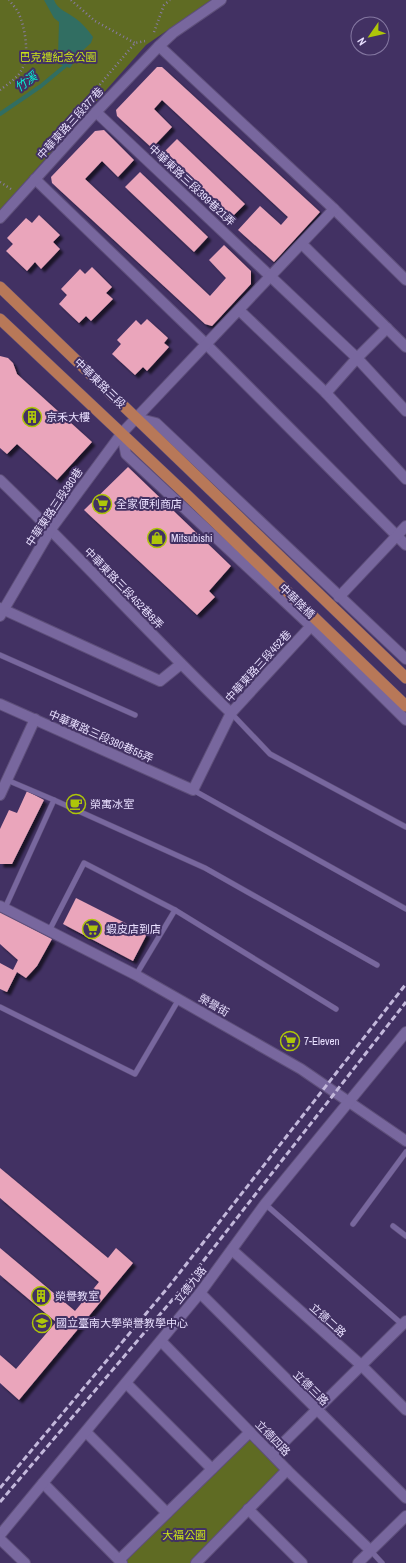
<svg xmlns="http://www.w3.org/2000/svg" width="406" height="1563" viewBox="0 0 406 1563" font-family="'Archivo Narrow','Noto Sans TC',sans-serif">
<defs>
<filter id="shadow"><feDropShadow dx="3.5" dy="3.5" stdDeviation="1" flood-color="#0009"/></filter>
</defs>
<rect width="100%" height="100%" fill="#423163"/>
<g fill="#5f6b23">
<path d="M0,0h211l-65,45 -146,165z"/>
<path d="M250,1432l37,38 -92,93h-74z"/>
</g>
<path fill="#316e62" d="M44,0h10c4,10 13,12 21,18 7,5 13,12 18,19l-2,6 -11,10 -10,15 -11,-4 -1,-9 1,-33 -5,-4z"/>
<g fill="none" stroke-linecap="round" stroke-linejoin="round">
<path stroke="#316e62" stroke-width="4" d="M0,114l41,-28 24,-20"/>
</g>
<g fill="#eaa5bb" filter="url(#shadow)">
<path d="M157,67h5l158,145 -46,50 -36,-32 22,-24 21,19 7,-8 -126,-117 -8,9 18,18 -20,21 -35,-32 -1,-6z"/>
<path d="M104,130l30,30 -16,17 -16,-16 -17,18 125,117 16,-18 -17,-18 15,-15 27,26v13l-39,42 -7,-2 -153,-141 -1,-6 44,-46z"/>
<path d="M177,139l68,65 -15,15 -68,-65z"/>
<path d="M140,172l68,65 -14,15 -69,-65z"/>
<path d="M39,215l21,20 -7,7 7,7 -19,20 -6,-7 -8,9 -21,-20 7,-7 -6,-6 19,-20 6,5z"/>
<path d="M92,267l20,20 -6,6 7,6 -22,22 -5,-5 -7,7 -20,-19 8,-9 -6,-6 19,-20 5,5z"/>
<path d="M147,319l21,19 -4,5 5,4 -22,24 -4,-4 -8,8 -23,-21 9,-10 -4,-4 19,-20 5,5z"/>
<path d="M0,356l8,2 5,5 4,11 75,68 -35,38 -40,-36 -10,10 -7,-6z"/>
<path d="M128,467l103,99 -22,25 6,6 -18,18 -113,-105z"/>
<path d="M27,791l17,9 -32,64h-12v-35l9,-19 8,3z"/>
<path d="M76,898l71,36 -14,27 -70,-37z"/>
<path d="M0,912l52,27 -15,27 -11,12 -9,-6 -10,20 -7,-3v-26l13,7 5,-10 -18,-16z"/>
<path d="M0,1168l108,90 8,-10 17,15 -114,137 -19,-17v-28l16,14 40,-47 -56,-47v-27l75,63 24,-29 -99,-84z"/>
</g>
<g fill="none" stroke-linecap="round" stroke-linejoin="round">
<g stroke="#5e4f7a" stroke-width="6">
<g id="service">
<path d="M0,655l135,60"/>
<path d="M231,713l39,41 136,73"/>
<path d="M7,780l47,20 151,68 172,97"/>
<path d="M193,790l213,119"/>
<path d="M5,908l49,-108"/>
<path d="M49,931l35,-68 91,47"/>
<path d="M136,975l39,-65 161,99"/>
<path d="M0,1007l135,67 44,-75"/>
<path d="M265,1204l139,122"/>
<path d="M353,1224l53,-72"/>
<path d="M393,1226l13,10"/>
<path d="M370,1550l12,13"/>
</g>
</g>
<g stroke="#5e4f7a" stroke-width="12">
<g id="minor">
<path d="M159,46l175,163 72,71"/>
<path d="M96,112l261,246 49,53"/>
<path d="M35,179l171,165 200,201"/>
<path d="M0,218l96,-106 63,-66 14,-13 48,-33"/>
<path d="M302,244l104,103"/>
<path d="M239,310l87,83 80,86"/>
<path d="M326,393l31,-35 30,-30"/>
<path d="M136,418l20,5 250,236"/>
<path d="M122,433l4,21 185,172 95,94"/>
<path d="M0,480c79,76 152,157 231,233"/>
<path d="M339,597l67,-71"/>
<path d="M0,608l160,73 21,-17"/>
<path d="M0,616l51,-87 71,-96 212,-224"/>
<path d="M0,704l193,86 38,-77 80,-87"/>
<path d="M0,795l35,-76"/>
<path d="M0,906l136,69 165,94 105,72"/>
<path d="M232,1250l129,115 45,45"/>
<path d="M200,1293l206,205"/>
<path d="M161,1341l126,129 83,80"/>
<path d="M126,1383l86,86"/>
<path d="M86,1432l81,81"/>
<path d="M272,1454l134,-133"/>
<path d="M43,1483l79,80"/>
<path d="M248,1509l54,54"/>
<path d="M0,1535l200,-242 65,-89 141,-172"/>
<path d="M0,1539l25,24"/>
<path d="M119,1560l131,-128"/>
<path d="M196,1563l91,-93"/>
<path d="M358,1563l48,-47"/>
</g>
</g>
<g stroke="#5e4f7a" stroke-width="12">
<g id="primary">
<path d="M0,287l406,391"/>
<path d="M0,319l189,178 217,209"/>
</g>
</g>
<g stroke="#897ca5" stroke-width="2.5" stroke-dasharray="1 3" stroke-linecap="butt">
<path d="M71,0l24,21 40,22"/>
<path d="M154,32l10,-27 6,-5"/>
<path d="M0,90c8,-6 18,-12 22,-21 8,-14 3,-43 -4,-57 -2,-4 -6,-8 -9,-12"/>
<path d="M43,152l92,-109 10,-2"/>
<path d="M0,182l11,7"/>
</g>
<use href="#service" stroke="#78679e" stroke-width="5"/>
<use href="#minor" stroke="#78679e" stroke-width="10"/>
<use href="#primary" stroke="#b87858" stroke-width="11"/>
<g stroke="#c3b8db" stroke-width="3" stroke-dasharray="6 3" stroke-linecap="butt">
<path d="M0,1488l170,-203 236,-301"/>
<path d="M0,1502l179,-210 227,-290"/>
</g>
</g>
<defs>
<g id="building-ring" transform="scale(1)"><circle r="9.5" fill="#423163" stroke="#aec509" stroke-width="1.5"/><path d="M-4-6H4V6H1V3H-1V6H-4ZM-2.5-4.3h1.7v1.8h-1.7ZM.8-4.3h1.7v1.8H.8ZM-2.5-1h1.7V.8h-1.7ZM.8-1h1.7V.8H.8Z" fill="#aec509"/></g>
<g id="supermarket-ring" transform="scale(1)"><circle r="9.5" fill="#423163" stroke="#aec509" stroke-width="1.5"/><path d="M-6-5.5h2.5l.6 2H6L4.5 2H-2.5L-4.4-4H-6ZM-1.5 3.2a1.3 1.3 0 1 0 .1 0ZM3 3.2a1.3 1.3 0 1 0 .1 0Z" fill="#aec509"/></g>
<g id="shop-ring" transform="scale(1)"><circle r="9.5" fill="#423163" stroke="#aec509" stroke-width="1.5"/><path d="M-5-2.5h2.3a2.7 3.5 0 0 1 5.4 0H5L5.5 6h-11ZM-1.5-2.5h3a1.5 2.3 0 0 0-3 0Z" fill="#aec509"/></g>
<g id="cafe-ring" transform="scale(1)"><circle r="9.5" fill="#423163" stroke="#aec509" stroke-width="1.5"/><path d="M-5.5-4.5H6V0H3Q3 3.5 0 3.5H-2.5Q-5.5 3.5-5.5 0ZM3-3.2v2h1.7v-2ZM-6 4.5H4V6H-6Z" fill="#aec509"/></g>
<g id="university-ring" transform="scale(1)"><circle r="9.5" fill="#423163" stroke="#aec509" stroke-width="1.5"/><path d="M0-5L7-2L0 1L-7-2ZM-4 1L0 2.5L4 1V4Q0 6-4 4Z" fill="#aec509"/></g>
</defs>
<g fill-rule="evenodd">
<use href="#building-ring" x="32" y="417"/>
<use href="#supermarket-ring" x="102" y="504"/>
<use href="#shop-ring" x="157" y="538"/>
<use href="#cafe-ring" x="76" y="804"/>
<use href="#supermarket-ring" x="92" y="929"/>
<use href="#supermarket-ring" x="290" y="1041"/>
<use href="#building-ring" x="41" y="1296"/>
<use href="#university-ring" x="42" y="1323"/>
</g>
<g text-anchor="middle" dominant-baseline="central" stroke-width="4" stroke-linejoin="round" paint-order="stroke">
<g font-size="11" fill="#c9e318" stroke="#423163">
<text x="58" y="57">巴克禮紀念公園</text>
<text x="184" y="1535">大福公園</text>
</g>
<g font-size="11" fill="#e8dffe" stroke="#423163">
<text transform="translate(70 123) rotate(-48)">中華東路三段377巷</text>
<text transform="translate(192 185) rotate(43)">中華東路三段399巷21弄</text>
<text transform="translate(100 383) rotate(44)">中華東路三段</text>
<text transform="translate(54 507) rotate(-56)">中華東路三段380巷</text>
<text transform="translate(124 588) rotate(46)">中華東路三段452巷8弄</text>
<text transform="translate(297 601) rotate(44)">中華陸橋</text>
<text transform="translate(258 666) rotate(-48)">中華東路三段452巷</text>
<text transform="translate(101 736) rotate(24)">中華東路三段380巷55弄</text>
<text transform="translate(214 1005) rotate(30)">榮譽街</text>
<text transform="translate(190 1285) rotate(-52)">立德九路</text>
<text transform="translate(328 1320) rotate(42)">立德二路</text>
<text transform="translate(311 1388) rotate(45)">立德三路</text>
<text transform="translate(273 1438) rotate(46)">立德四路</text>
</g>
<g font-size="11" fill="#e8dffe" stroke="#423163" text-anchor="start">
<text x="46" y="417">京禾大樓</text>
<text x="116" y="504">全家便利商店</text>
<text x="171" y="538">Mitsubishi</text>
<text x="90" y="804">榮寓冰室</text>
<text x="106" y="929">蝦皮店到店</text>
<text x="304" y="1041">7-Eleven</text>
<text x="55" y="1296">榮譽教室</text>
<text x="56" y="1323">國立臺南大學榮譽教學中心</text>
</g>
<g font-size="12" font-style="italic" fill="#07f3d1" stroke="#423163">
<text transform="translate(26 82) rotate(-36)">竹溪</text>
</g>
</g>
<g transform="translate(370 36) rotate(236)"><circle r="19" fill="#423163" stroke="#8477a1"/>
<path d="M0-3L7 15L0 10L-7 15Z" fill="#aec509"/>
<text y="-6" font-size="11" font-weight="bold" text-anchor="middle" fill="#e8dffe">N</text>
</g>
</svg>
